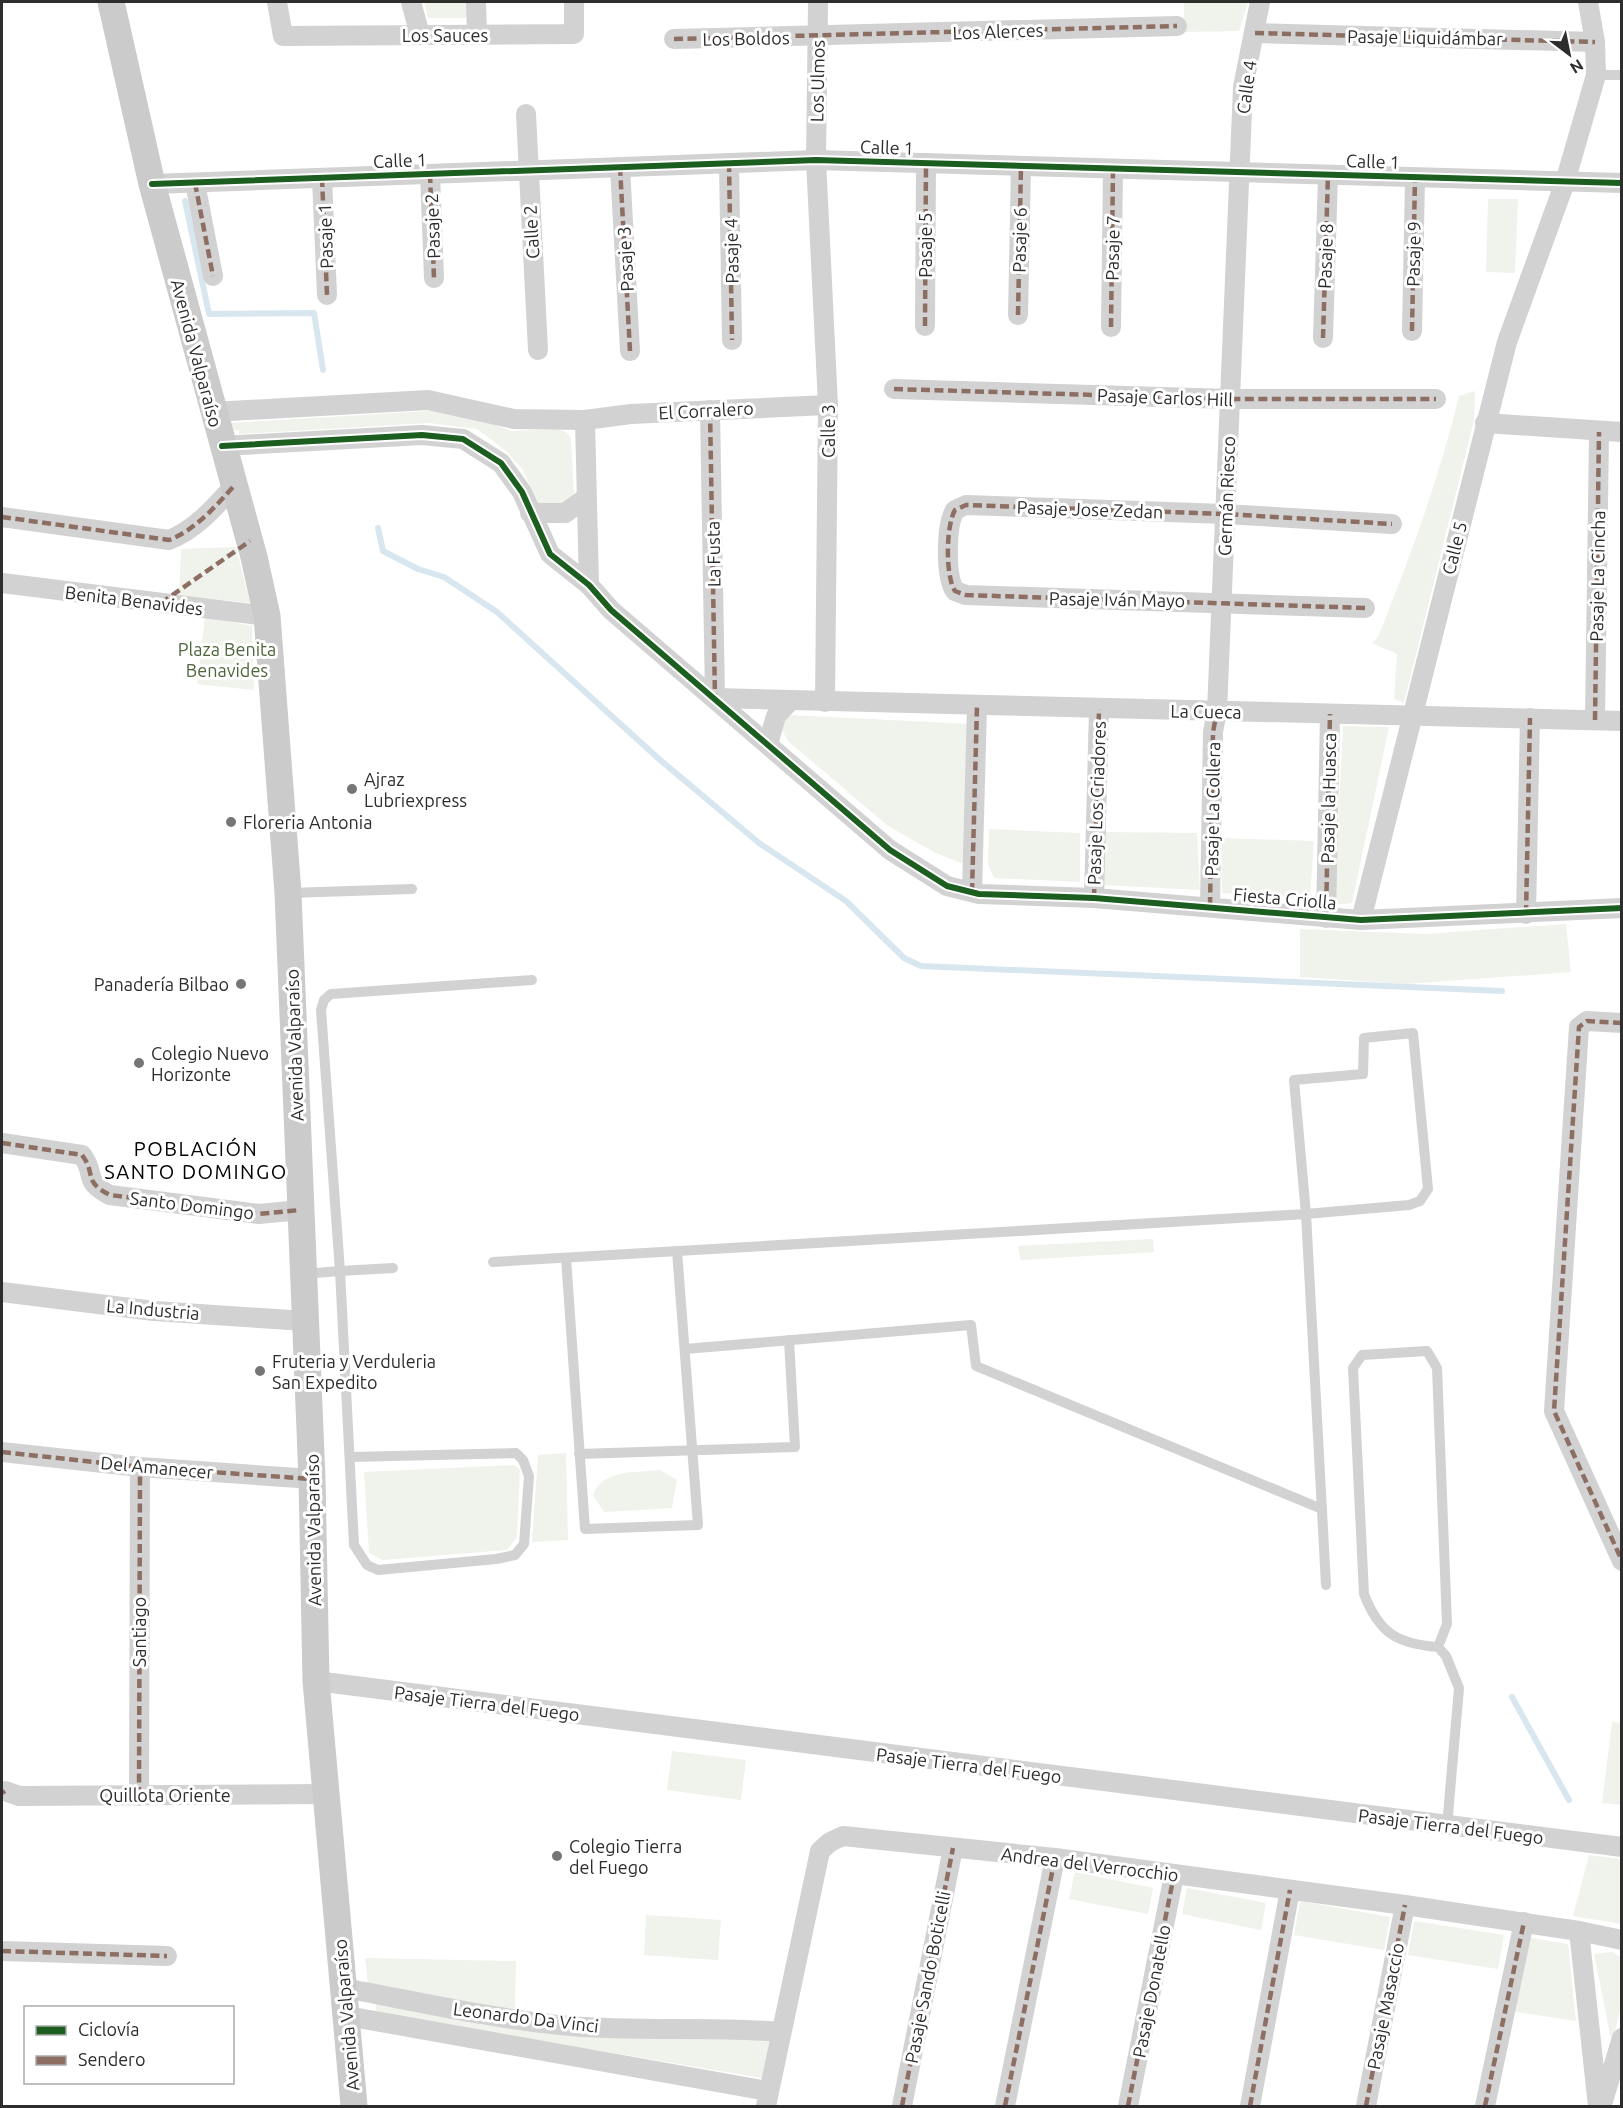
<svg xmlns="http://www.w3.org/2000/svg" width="1623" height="2108" viewBox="0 0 1623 2108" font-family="Ubuntu,sans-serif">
<rect width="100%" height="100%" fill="#fff"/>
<g fill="#eff3eb">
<path d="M424,2h47l1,16h-44z"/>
<path d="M1184,2h64l-9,29 -55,1z"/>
<path d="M1488,199h30l-3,74 -29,-1z"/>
<path d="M1475,391l-1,29 -70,283 -10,-4 3,-45 -25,-11 6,-6c32,-79 61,-158 81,-241z"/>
<path d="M428,411l30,1 54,19 46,-2 8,3 5,6 3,57 -14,11 -20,2 -17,-38 -17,-19 -29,-22 -48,-6 -190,11v-4l-7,1 -2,-8z"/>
<path d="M236,547l14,56 -71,-8 2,-46z"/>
<path d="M205,617l47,9 2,64 -57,-6z"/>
<path d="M789,715l181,9 -4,141 -32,-13 -46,-26 -100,-85 -5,-9 -1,-10z"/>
<path d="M1343,726l46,1 -37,176 -18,2z"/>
<path d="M989,829l91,4v49l-86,-4 -6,-14z"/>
<path d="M1105,832l92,1 3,57 -96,-5z"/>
<path d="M1221,838l93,3 -4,59 -88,-7z"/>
<path d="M1566,924l5,48 -167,12 -104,-7v-48l126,5z"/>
<path d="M1153,1239l1,13 -133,8 -3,-14z"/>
<path d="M566,1453l2,87 -36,2 6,-87z"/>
<path d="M513,1465l7,4 -3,68 -10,13 -124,10 -14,-7 -5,-81z"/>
<path d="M660,1470l17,10 -5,28 -68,4 -11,-17c10,-26 42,-22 67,-25z"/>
<path d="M1612,1722l9,1v82l-19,-2z"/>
<path d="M672,1751l74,9 -5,40 -74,-10z"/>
<path d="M1589,1855l32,4v65l-48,-8z"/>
<path d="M1075,1872l78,16 -5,26 -79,-15z"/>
<path d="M1187,1888l79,15 -5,27 -79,-16z"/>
<path d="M1300,1901l90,16 -6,33 -90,-15z"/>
<path d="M646,1915l75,5 -3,40 -74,-5z"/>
<path d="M1414,1921l90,14 -6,34 -90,-14z"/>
<path d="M1526,1937l42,7 8,77 -66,-10z"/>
<path d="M1612,1952l9,5v49l-9,38 -18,-90z"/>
<path d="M365,1958l151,3 -1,46 -3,2 -64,-7 -80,-18z"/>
<path d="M376,2003l394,35 -8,40 -386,-65z"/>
</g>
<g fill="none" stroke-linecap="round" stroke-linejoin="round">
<g stroke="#d8e6f0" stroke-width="6">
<path d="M185,201l24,113 105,-1 9,57"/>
<path d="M378,528l5,23 35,18 26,8 53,35 162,147 100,84 87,58 58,57 17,8 581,25"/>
<path d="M1512,1697l57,103"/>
</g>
<g stroke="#d2d2d2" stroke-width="10">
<path d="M1596,75h26"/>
<path d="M289,893l123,-4"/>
<path d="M566,1258l19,271 113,-4 -21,-274"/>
<path d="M493,1262l813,-48 103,-9 11,-4 8,-12 -15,-156 -49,5 -1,36 -69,6 12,134 20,371"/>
<path d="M393,1268l-53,3 -19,-261 3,-10 7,-6 201,-14"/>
<path d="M303,1274l37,-3 14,274 13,20 11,5 118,-11 19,-4 9,-11 5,-68 -6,-16 -7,-7 -166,4"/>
<path d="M685,1349l286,-24 5,41 346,143"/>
<path d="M579,1454l216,-7 -6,-107"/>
<path d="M1438,1647c-41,-3 -59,-14 -74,-53l-11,-226 9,-13 65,-4 10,17 10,256 -9,23 8,9 13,32 -12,138"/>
</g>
<g stroke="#d2d2d2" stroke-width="20">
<path d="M277,2l6,34 291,-2v-32"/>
<path d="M411,2l9,33"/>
<path d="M476,2l1,32"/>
<path d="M818,2l-2,158 12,245 -3,297"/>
<path d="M1255,33l340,9"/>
<path d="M674,39l503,-13"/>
<path d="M526,114l12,236"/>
<path d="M729,163l3,177"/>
<path d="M620,167l10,184"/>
<path d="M430,174l4,104"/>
<path d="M322,178l5,117"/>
<path d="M195,183l18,93"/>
<path d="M152,184l664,-24 806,23"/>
<path d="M1018,315l3,-149"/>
<path d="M925,326l1,-163"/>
<path d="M1111,327l2,-158"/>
<path d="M1412,331l3,-153"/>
<path d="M1323,338l5,-163"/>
<path d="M894,389l336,10h206"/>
<path d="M710,410l5,288 907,23"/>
<path d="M213,412l215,-12 86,19 71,1 46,-6 197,-9"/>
<path d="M585,420l4,165"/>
<path d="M1485,423l137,9"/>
<path d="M222,446l200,-11 41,4 38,24 21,29 28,62 39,31 22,25 279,240 57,36 32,8 115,4 267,22 261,-12"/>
<path d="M530,513h35l21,-15"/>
<path d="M2,517l167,23c26,-10 46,-33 64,-53"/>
<path d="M2,583l265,33"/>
<path d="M1365,608l-399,-13 -11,-4c-10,-15 -9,-66 0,-81l11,-5 259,9 167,10"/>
<path d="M1595,720l4,-288"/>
<path d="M768,744l8,-28 15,-16"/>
<path d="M972,892l5,-186"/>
<path d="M1094,898l5,-189"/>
<path d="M1210,906l3,-174 4,-21 26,-624 17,-85"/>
<path d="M1526,914l4,-196"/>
<path d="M1326,918l4,-204"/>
<path d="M1361,920l146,-578 58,-160 31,-107 -1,-33 -7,-40"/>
<path d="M1622,1023l-35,-2 -8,6 -25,384 68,150"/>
<path d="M2,1143l80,12c15,20 0,26 28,40l149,19 41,-4"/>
<path d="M2,1292l152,19 151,10"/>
<path d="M2,1452l138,15 172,12"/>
<path d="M316,1681l1306,166"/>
<path d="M5,1791l14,5 307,-2"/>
<path d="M139,1796l1,-329"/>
<path d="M1579,1931l19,175"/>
<path d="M2,1951l165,5"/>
<path d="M344,1988c75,14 150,31 226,38 70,6 141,0 211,6"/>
<path d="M347,2016l421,75"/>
<path d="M1602,2104l20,-66"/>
<path d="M766,2106l54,-255 10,-9 13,-6 212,22 350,47 174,26 43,9"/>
<path d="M902,2106l51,-258"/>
<path d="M1005,2106l50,-248"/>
<path d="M1128,2106l46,-231"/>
<path d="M1250,2106l40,-216"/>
<path d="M1366,2106l39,-201"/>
<path d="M1485,2106l39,-184"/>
</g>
<path stroke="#cbcbcb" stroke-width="27" d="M111,2l41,182 102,373 13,59 21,277 24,586 4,202 38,425"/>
<g stroke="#8d6e63" stroke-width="4.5" stroke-dasharray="9 4.5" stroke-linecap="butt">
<path d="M1255,33l340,9"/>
<path d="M674,39l503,-13"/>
<path d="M729,163l3,177"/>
<path d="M620,167l10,184"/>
<path d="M430,174l4,104"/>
<path d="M322,178l5,117"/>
<path d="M195,183l18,93"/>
<path d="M1018,315l3,-149"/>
<path d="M925,326l1,-163"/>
<path d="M1111,327l2,-158"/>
<path d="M1412,331l3,-153"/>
<path d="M1323,338l5,-163"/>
<path d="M894,389l336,10h206"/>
<path d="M710,410l5,288"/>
<path d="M2,517l167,23c26,-10 46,-33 64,-53"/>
<path d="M161,603l89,-62"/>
<path d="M1365,608l-399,-13 -11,-4c-10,-15 -9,-66 0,-81l11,-5 259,9 167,10"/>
<path d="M1595,720l4,-288"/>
<path d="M972,892l5,-186"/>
<path d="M1094,898l5,-189"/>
<path d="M1210,906l3,-174 4,-21"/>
<path d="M1526,914l4,-196"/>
<path d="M1326,918l4,-204"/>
<path d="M1622,1023l-35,-2 -8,6 -25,384 68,150"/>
<path d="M2,1143l80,12c15,20 0,26 28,40l149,19 41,-4"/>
<path d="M2,1452l138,15 172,12"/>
<path d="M2,1793l3,-2"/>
<path d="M139,1796l1,-329"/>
<path d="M2,1951l165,5"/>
<path d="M902,2106l51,-258"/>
<path d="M1005,2106l50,-248"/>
<path d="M1128,2106l46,-231"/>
<path d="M1250,2106l40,-216"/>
<path d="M1366,2106l39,-201"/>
<path d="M1485,2106l39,-184"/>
</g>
<g stroke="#fff" stroke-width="10">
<g id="cycleway">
<path d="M152,184l664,-24 806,23"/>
<path d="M222,446l200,-11 41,4 38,24 21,29 28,62 39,31 22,25 279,240 57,36 32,8 115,4 267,22 261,-12"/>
</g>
</g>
<use href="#cycleway" stroke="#1b5e20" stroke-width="6"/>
</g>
<g fill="#767676" stroke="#fff" stroke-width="2">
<circle cx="352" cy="789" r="6"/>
<circle cx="231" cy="822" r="6"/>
<circle cx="241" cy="984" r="6"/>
<circle cx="139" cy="1063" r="6"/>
<circle cx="260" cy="1371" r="6"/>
<circle cx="557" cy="1856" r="6"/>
</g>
<g text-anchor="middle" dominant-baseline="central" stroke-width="6" stroke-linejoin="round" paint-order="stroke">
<g font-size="18" fill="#2d2d2d" stroke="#fff">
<text transform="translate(998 31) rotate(-2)">Los Alerces</text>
<text x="445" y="35">Los Sauces</text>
<text transform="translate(1425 37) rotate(1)">Pasaje Liquidámbar</text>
<text transform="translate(746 38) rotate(-1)">Los Boldos</text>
<text transform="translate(817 81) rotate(-89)">Los Ulmos</text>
<text transform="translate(1246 87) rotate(-82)">Calle 4</text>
<text transform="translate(887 147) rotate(2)">Calle 1</text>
<text transform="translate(400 160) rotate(-2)">Calle 1</text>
<text transform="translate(1373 161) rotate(2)">Calle 1</text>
<text transform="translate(432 226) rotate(-92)">Pasaje 2</text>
<text transform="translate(531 232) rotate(-93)">Calle 2</text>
<text transform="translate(325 236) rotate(-92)">Pasaje 1</text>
<text transform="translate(1019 240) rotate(-89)">Pasaje 6</text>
<text transform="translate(925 245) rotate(-90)">Pasaje 5</text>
<text transform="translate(1112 248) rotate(-89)">Pasaje 7</text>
<text transform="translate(731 251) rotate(-91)">Pasaje 4</text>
<text transform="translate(1413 254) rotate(-89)">Pasaje 9</text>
<text transform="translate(1325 256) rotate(-88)">Pasaje 8</text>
<text transform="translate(625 259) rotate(-93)">Pasaje 3</text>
<text transform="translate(197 353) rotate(75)">Avenida Valparaíso</text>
<text transform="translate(1165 397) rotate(2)">Pasaje Carlos Hill</text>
<text transform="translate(706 410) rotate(-3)">El Corralero</text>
<text transform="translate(828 431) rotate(-90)">Calle 3</text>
<text transform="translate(1226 496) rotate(-88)">Germán Riesco</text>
<text transform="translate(1090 509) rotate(2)">Pasaje Jose Zedan</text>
<text transform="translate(1454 548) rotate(-76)">Calle 5</text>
<text transform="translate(713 554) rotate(-91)">La Fusta</text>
<text transform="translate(1597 576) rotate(-89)">Pasaje La Cincha</text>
<text transform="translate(1117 599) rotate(1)">Pasaje Iván Mayo</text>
<text transform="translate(134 600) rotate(7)">Benita Benavides</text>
<text transform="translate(1206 711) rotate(1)">La Cueca</text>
<text transform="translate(1328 798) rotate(-89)">Pasaje la Huasca</text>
<text transform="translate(1096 803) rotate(-88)">Pasaje Los Criadores</text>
<text transform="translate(1212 809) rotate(-89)">Pasaje La Collera</text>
<text transform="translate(1285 898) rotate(5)">Fiesta Criolla</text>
<text transform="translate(294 1045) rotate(-92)">Avenida Valparaíso</text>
<text transform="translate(192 1205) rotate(7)">Santo Domingo</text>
<text transform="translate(153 1309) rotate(5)">La Industria</text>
<text transform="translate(157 1467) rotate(5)">Del Amanecer</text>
<text transform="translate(313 1530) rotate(-91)">Avenida Valparaíso</text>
<text transform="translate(139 1632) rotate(-90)">Santiago</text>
<text transform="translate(487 1703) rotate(7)">Pasaje Tierra del Fuego</text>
<text transform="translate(969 1765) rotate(7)">Pasaje Tierra del Fuego</text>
<text x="165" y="1795">Quillota Oriente</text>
<text transform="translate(1451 1826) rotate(7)">Pasaje Tierra del Fuego</text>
<text transform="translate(1090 1864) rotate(7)">Andrea del Verrocchio</text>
<text transform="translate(927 1977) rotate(-79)">Pasaje Sando Boticelli</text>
<text transform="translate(1151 1991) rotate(-79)">Pasaje Donatello</text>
<text transform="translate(1385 2006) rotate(-79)">Pasaje Masaccio</text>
<text transform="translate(346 2015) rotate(-95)">Avenida Valparaíso</text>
<text transform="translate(526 2017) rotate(7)">Leonardo Da Vinci</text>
</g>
<g font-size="18" fill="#4e663c" stroke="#fff">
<text x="227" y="649">Plaza Benita<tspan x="227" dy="21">Benavides</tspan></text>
</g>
<g font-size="18" fill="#2d2d2d" stroke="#fff" text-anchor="start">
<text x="364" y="779">Ajraz<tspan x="364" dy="21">Lubriexpress</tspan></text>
<text x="243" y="822">Floreria Antonia</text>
<text x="229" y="984" text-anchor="end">Panadería Bilbao</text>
<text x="151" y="1053">Colegio Nuevo<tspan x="151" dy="21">Horizonte</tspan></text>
<text x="272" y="1361">Fruteria y Verduleria<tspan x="272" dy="21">San Expedito</tspan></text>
<text x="569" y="1846">Colegio Tierra<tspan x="569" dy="21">del Fuego</tspan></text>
</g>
<g font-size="20" letter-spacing="1.5" fill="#000" stroke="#fff">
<text x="196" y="1148">POBLACIÓN<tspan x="196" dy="23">SANTO DOMINGO</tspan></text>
</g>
</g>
<rect width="1623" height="2108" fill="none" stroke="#2d2d2d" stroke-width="6"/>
<rect x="24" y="2006" width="210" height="78" fill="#ffffff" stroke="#ababab" stroke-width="1.5"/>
<rect x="36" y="2026" width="30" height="9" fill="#1b5e20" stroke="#ababab" stroke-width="1.5"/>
<text x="78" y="2036" font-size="18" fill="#2d2d2d">Ciclovía</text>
<rect x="36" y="2056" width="30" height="9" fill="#8d6e63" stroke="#ababab" stroke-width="1.5"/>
<text x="78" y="2066" font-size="18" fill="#2d2d2d">Sendero</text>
<g transform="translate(1569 54) rotate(148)" stroke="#ffffff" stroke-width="4.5" paint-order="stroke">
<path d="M0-4.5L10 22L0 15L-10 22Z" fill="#2d2d2d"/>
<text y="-9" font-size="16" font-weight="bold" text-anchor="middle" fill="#2d2d2d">N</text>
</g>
</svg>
